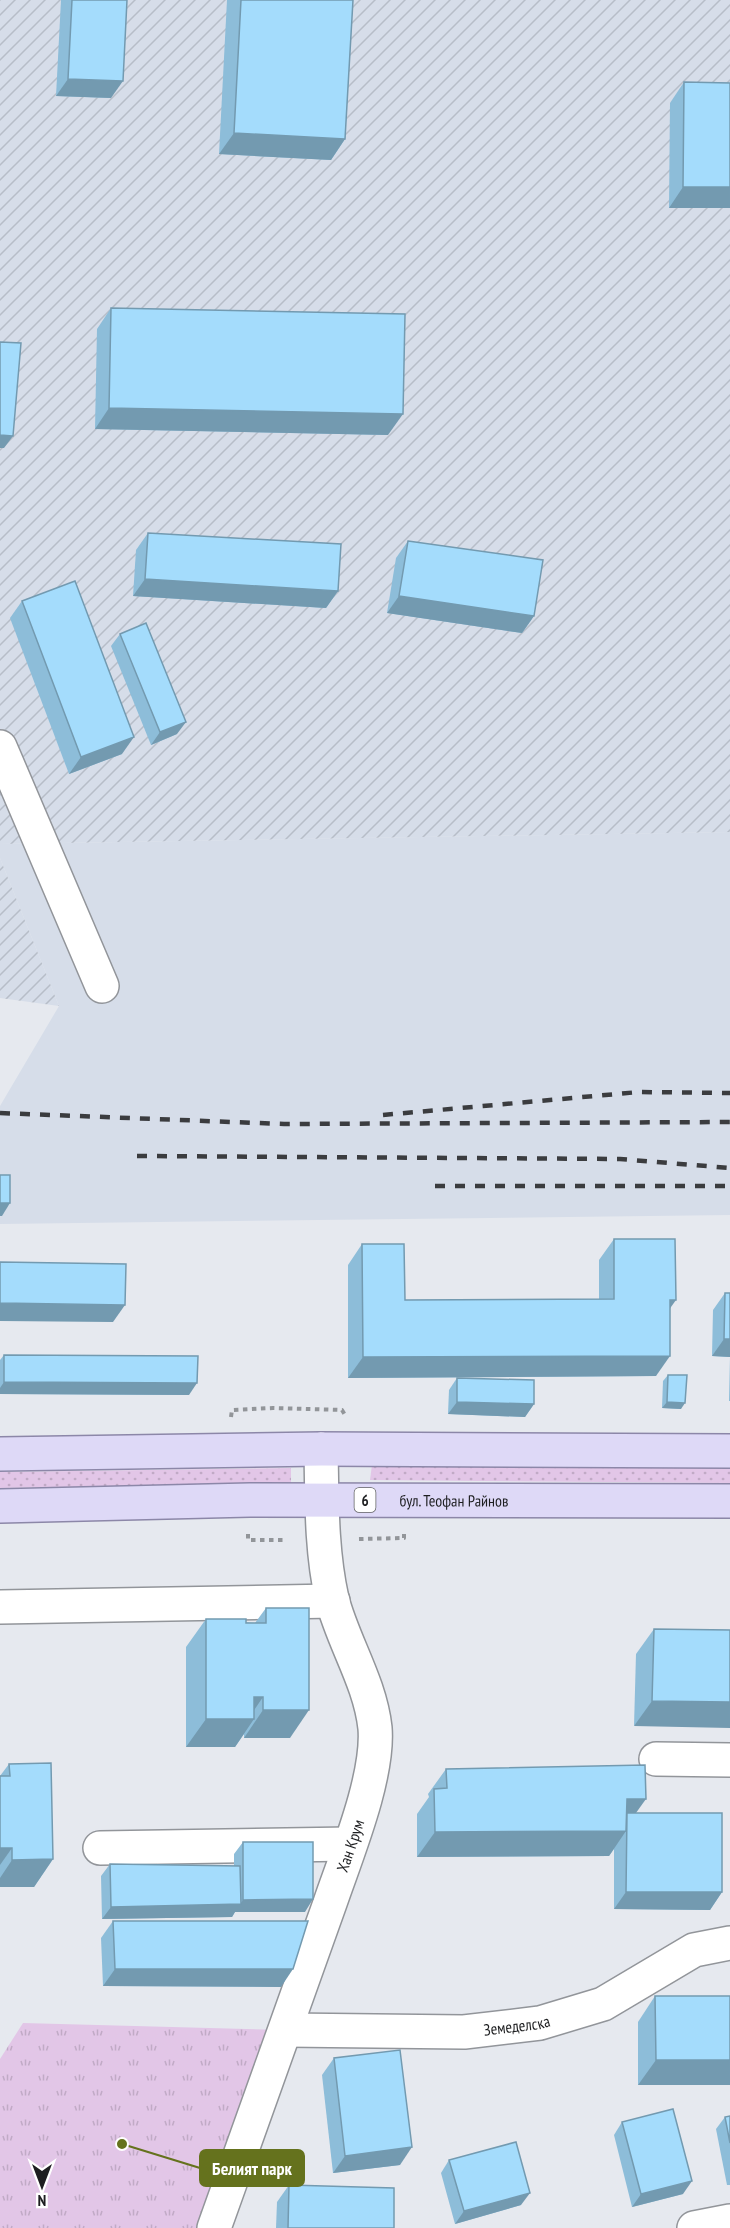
<svg xmlns="http://www.w3.org/2000/svg" width="730" height="2228" viewBox="0 0 730 2228" font-family="'PT Sans Narrow',sans-serif">
<defs>
<pattern id="industrial-furrows" width="10" height="10" patternUnits="userSpaceOnUse" patternTransform="scale(1.5)"><rect width="10" height="10" fill="#d6dde9"/><path d="M-1 1l2-2M0 10L10 0M9 11l2-2" fill="none" stroke="#b7bdc8"/></pattern>
<pattern id="grass-dots" width="8" height="8" patternUnits="userSpaceOnUse" patternTransform="scale(1.5)"><rect width="8" height="8" fill="#e2c6e7"/><path d="M2 2h.1M6 6h.1" fill="none" stroke="#c1aac6" stroke-width="1.8" stroke-linecap="round"/></pattern>
<pattern id="park-tufts" width="24" height="20" patternUnits="userSpaceOnUse" patternTransform="scale(1.5)"><rect width="24" height="20" fill="#e2c6e7"/><path d="M3 7l-1-3M5 7V3M7 7l1-3M15 17l-1-3M17 17v-4M19 17l1-3" fill="none" stroke="#c1aac6"/></pattern>
</defs>
<rect width="100%" height="100%" fill="#e6e9ef"/>
<path fill="#d6dde9" d="M730,832v383l-730,9v-118l59,-100 -59,-148v-14z"/>
<g fill="url(#industrial-furrows)">
<path d="M0,0h730v832l-730,12z"/>
<path d="M0,858l59,148 -59,-8z"/>
</g>
<g fill="url(#grass-dots)">
<path d="M372,1465l358,3v15l-360,-3z"/>
<path d="M291,1468v16l-291,4v-16z"/>
</g>
<path fill="url(#park-tufts)" d="M23,2023l263,7 -72,198h-214v-169z"/>
<g fill="none" stroke-linecap="round" stroke-linejoin="round">
<g stroke="#92959a" stroke-width="36">
<g id="minor">
<path d="M0,747l102,239"/>
<path d="M0,1607l333,-6"/>
<path d="M656,1759l74,1"/>
<path d="M100,1848l250,-4"/>
<path id="s1" d="M286,2030l178,2 76,-9 63,-19 91,-54 36,-7"/>
<path id="s2" d="M214,2228c39,-108 78,-216 116,-325 16,-47 49,-126 45,-175 -5,-46 -32,-86 -43,-129 -11,-49 -10,-100 -11,-150"/>
<path d="M694,2228l36,-7"/>
</g>
</g>
<g stroke="#8c87a8" stroke-width="36">
<g id="major">
<path d="M0,1454l321,-5 409,2"/>
<path id="s3" d="M0,1506l250,-6 480,1"/>
</g>
</g>
<g stroke="#929599" stroke-width="4" stroke-dasharray="4.5 4.5" stroke-linecap="butt">
<path d="M231,1417l1,-7 41,-2 69,2 3,5"/>
<path d="M248,1534v6h35"/>
<path d="M359,1539l45,-1v-4"/>
</g>
<use href="#minor" stroke="#fff" stroke-width="33"/>
<use href="#major" stroke="#ded9f7" stroke-width="33"/>
<g stroke="#3b3c3f" stroke-width="4.5" stroke-dasharray="10 10" stroke-linecap="butt">
<path d="M0,1113l284,11 446,-2"/>
<path d="M383,1115l256,-23 91,1"/>
<path d="M137,1156l483,3 110,9"/>
<path d="M435,1186h295"/>
</g>
</g>
<g fill="#8dbdd9">
<path d="M61,0h66l-16,98 -55,-2z"/>
<path d="M227,0h126l-8,139 -14,21 -112,-6z"/>
<path d="M684,82l46,1v125h-61l1,-105z"/>
<path d="M111,308l277,127 -293,-6 2,-100z"/>
<path d="M148,533l190,58 -12,17 -193,-12 3,-46z"/>
<path d="M408,541l126,75 -12,17 -135,-20 9,-55z"/>
<path d="M22,601l100,153 -53,20 -59,-156z"/>
<path d="M120,634l57,100 -26,11 -40,-99z"/>
<path d="M614,1239l56,69 -14,68 -308,2v-113l14,-21 43,56 194,-1v-39z"/>
<path d="M725,1293h5v108h-1l1,-44 -18,-1 1,-46z"/>
<path d="M4,1355l185,40 -189,-1v-34z"/>
<path d="M668,1375l13,34 -19,-1 1,-27z"/>
<path d="M457,1378l77,26 -9,13 -77,-3 1,-24z"/>
<path d="M266,1608l24,130h-46v-4l-9,13h-49v-100l20,-28 49,4z"/>
<path d="M654,1629l76,1 -96,96 2,-72z"/>
<path d="M9,1764l44,95 -19,28h-34v-111z"/>
<path d="M446,1769l190,44 86,79 -12,18 -96,-1v-60l-5,7 -192,1v-43l12,-17 -1,-3z"/>
<path d="M243,1842l62,70h-70l-3,5 -130,2 -1,-43 9,-12 124,2v-12z"/>
<path d="M113,1921l168,66 -178,-1 -2,-48z"/>
<path d="M655,1996h75v89h-92v-63z"/>
<path d="M334,2058l66,107 -67,8 -11,-98z"/>
<path d="M730,2116v69h-3l-11,-56 9,-12z"/>
<path d="M622,2122l61,72 -51,13 -18,-72z"/>
<path d="M449,2160l72,45 -66,19 -14,-51z"/>
<path d="M289,2185l105,43h-118l1,-26z"/>
</g>
<g fill="#739ab0">
<path d="M68,79l55,2 -12,17 -55,-2z"/>
<path d="M234,133l111,6 -14,21 -112,-6z"/>
<path d="M683,187h47v21h-61z"/>
<path d="M109,408l294,6 -15,21 -293,-6z"/>
<path d="M0,435l13,1 -9,12h-4z"/>
<path d="M145,579l193,12 -12,17 -193,-12z"/>
<path d="M399,596l135,20 -12,17 -135,-20z"/>
<path d="M186,722l-9,12 -26,11 9,-13z"/>
<path d="M134,737l-12,17 -53,20 12,-17z"/>
<path d="M0,1203h10l-8,13h-2z"/>
<path d="M670,1300h6l-15,21z"/>
<path d="M0,1303l125,2 -12,17 -113,-1z"/>
<path d="M724,1339h6v18l-18,-1z"/>
<path d="M670,1356l-14,20 -308,2 15,-21z"/>
<path d="M4,1382l193,1 -8,12 -189,-1v-6z"/>
<path d="M457,1402l77,2 -9,13 -77,-3z"/>
<path d="M667,1402l18,1 -4,6 -19,-1z"/>
<path d="M254,1697h9l-15,22h6l-19,28h-49l20,-28z"/>
<path d="M652,1701l78,1v26l-96,-2z"/>
<path d="M263,1710h46l-19,28h-46z"/>
<path d="M627,1799h19l-18,25h-2z"/>
<path d="M626,1831l-17,25 -192,1 18,-25z"/>
<path d="M0,1848h12l-12,17z"/>
<path d="M53,1859l-19,28h-34v-9l12,-18z"/>
<path d="M626,1892h96l-12,18 -96,-1z"/>
<path d="M313,1899l-8,13h-70l-3,5 -130,2 9,-12 129,-3 3,-4z"/>
<path d="M115,1969h178l-12,18 -178,-1z"/>
<path d="M656,2060h74v25h-92z"/>
<path d="M412,2147l-12,18 -67,8 12,-17z"/>
<path d="M692,2181l-9,13 -51,13 9,-13z"/>
<path d="M530,2193l-9,12 -66,19 9,-13z"/>
</g>
<g fill="#a4dcfc" stroke="#739ab0" stroke-width="1.5">
<path d="M72,0h55l-4,81 -55,-2z"/>
<path d="M241,0h112l-8,139 -111,-6z"/>
<path d="M684,82l46,1v104h-47z"/>
<path d="M111,308l294,6 -2,100 -294,-6z"/>
<path d="M0,342l21,1 -8,93 -13,-1z"/>
<path d="M148,533l193,11 -3,47 -193,-12z"/>
<path d="M408,541l135,19 -9,56 -135,-20z"/>
<path d="M75,581l59,156 -53,20 -59,-156z"/>
<path d="M146,623l40,99 -26,10 -40,-98z"/>
<rect x="0" y="1175" width="10" height="28"/>
<path d="M614,1239h61l1,61h-6v56l-307,1 -1,-113h42l1,56 209,-1z"/>
<path d="M0,1262l126,2 -1,41 -125,-2z"/>
<path d="M725,1293h5v46h-6z"/>
<path d="M4,1355l194,1 -1,27 -193,-1z"/>
<path d="M668,1375h19l-2,28 -18,-1z"/>
<path d="M457,1378l77,2v24l-77,-2z"/>
<path d="M266,1608h43v102h-46v-13h-9v22h-48v-100h40v4h20z"/>
<path d="M654,1629l76,1v72l-78,-1z"/>
<path d="M51,1763l2,96 -41,1v-12h-12v-72h10l-1,-12z"/>
<path d="M645,1765l1,34h-19l-1,32 -191,1 -1,-43 13,-1 -1,-19z"/>
<path d="M627,1813h95v79h-96z"/>
<path d="M243,1842h70v57l-70,1z"/>
<path d="M110,1864l130,2 1,38 -130,3z"/>
<path d="M113,1921h195l-15,48h-178z"/>
<path d="M655,1996h75v64h-74z"/>
<path d="M400,2050l12,97 -67,9 -11,-98z"/>
<path d="M673,2109l19,72 -51,13 -19,-72z"/>
<path d="M730,2116v27l-5,-26z"/>
<path d="M516,2142l14,51 -66,18 -15,-51z"/>
<path d="M289,2185l105,3v40h-106z"/>
</g>
<g text-anchor="middle" dominant-baseline="central" stroke-width="4.5" stroke-linejoin="round" paint-order="stroke">
<rect fill="#fff" stroke="#616263" stroke-width="1.5" x="354.5" y="1488" width="21" height="24" rx="4.5"/>
<g font-size="15" font-weight="bold" fill="#1d1e20">
<text x="365" y="1500">6</text>
</g>
<g font-size="16" fill="#1d1e20" stroke="#fff">
<text stroke="none"><textPath href="#s3" startOffset="454">бул. Теофан Райнов</textPath></text>
<text stroke="none"><textPath href="#s2" startOffset="406">Хан Крум</textPath></text>
<text stroke="none"><textPath href="#s1" startOffset="231">Земеделска</textPath></text>
</g>
</g>
<path fill="none" stroke="#65721d" stroke-width="2" d="M122 2144L200 2168"/>
<circle fill="#65721d" stroke="#fff" stroke-width="2" cx="122" cy="2144" r="6"/>
<rect fill="#65721d" stroke="#65721d" stroke-width="2" x="200" y="2150" width="104" height="36" rx="6"/>
<g font-size="18" text-anchor="middle" font-weight="bold" fill="#fff">
<text x="252" y="2175">Белият парк</text>
</g>
<g transform="translate(42 2186) rotate(180)" stroke="#ffffff" stroke-width="4.5" paint-order="stroke">
<path d="M0-4.5L10 22L0 15L-10 22Z" fill="#1d1e20"/>
<text y="-9" font-size="16" font-weight="bold" text-anchor="middle" fill="#1d1e20">N</text>
</g>
</svg>
